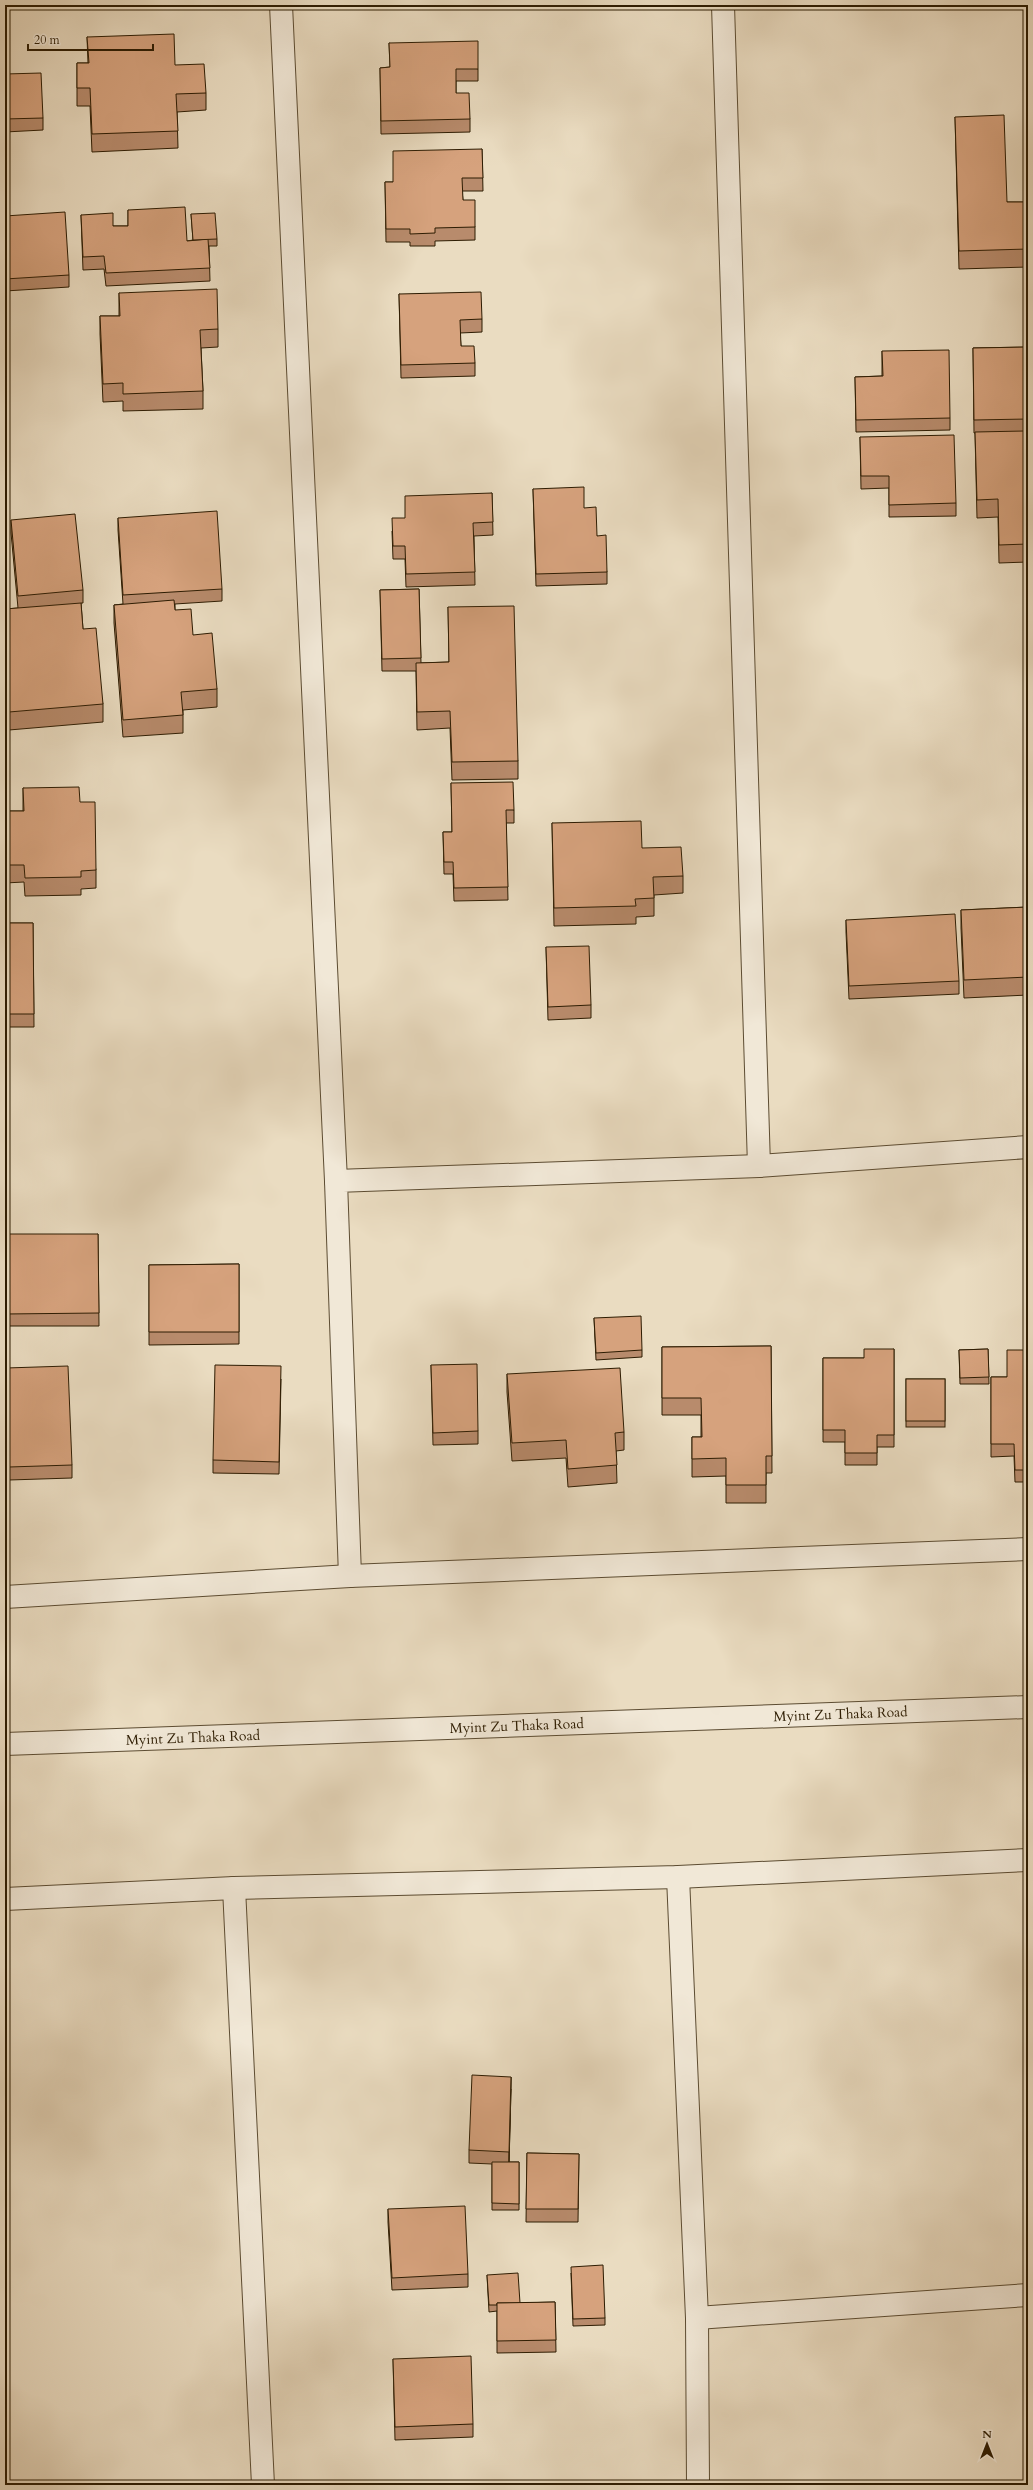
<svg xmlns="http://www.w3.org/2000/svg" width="1033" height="2490" viewBox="0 0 1033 2490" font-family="Cardo,serif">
<rect width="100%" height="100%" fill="#eadcc1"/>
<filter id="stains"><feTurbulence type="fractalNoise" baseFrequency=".005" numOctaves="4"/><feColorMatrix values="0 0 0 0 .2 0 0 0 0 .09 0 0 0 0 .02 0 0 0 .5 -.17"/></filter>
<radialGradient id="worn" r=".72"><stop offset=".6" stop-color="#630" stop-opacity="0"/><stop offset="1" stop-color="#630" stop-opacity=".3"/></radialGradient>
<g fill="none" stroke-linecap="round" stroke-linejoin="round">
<g stroke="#5c4c32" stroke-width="24">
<g id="minor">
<path d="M281,5l55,1176"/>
<path d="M723,5l36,1161"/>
<path d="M350,1576l-14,-395 423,-15 269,-19"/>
<path d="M5,1597l345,-21 678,-27"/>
<path d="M678,1877l19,441 1,167"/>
<path d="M234,1888l29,597"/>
<path d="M5,1899l229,-11 444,-11 350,-17"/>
<path d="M697,2318l331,-23"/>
</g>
</g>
<g stroke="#5c4c32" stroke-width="24">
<g id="tertiary">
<path id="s1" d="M5,1744l1023,-37"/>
</g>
</g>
<use href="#minor" stroke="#f1e8d7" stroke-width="22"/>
<use href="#tertiary" stroke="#f1e8d7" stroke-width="22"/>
</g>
<g fill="#b88b6c" stroke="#2d1c02">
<path d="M87,37l88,28 31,28v17l-29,2 1,36 -86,4 -2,-46h-13v-43h11z"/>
<path d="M389,43l89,26v12h-22v12l14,26v13l-89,2 -1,-66 10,-1z"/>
<path d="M5,74l38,44v12l-38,2z"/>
<path d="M955,117l52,85h21v65l-69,2z"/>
<path d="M482,149l1,42h-21l1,9 12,27v13l-40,1v5h-25v-4h-24l-1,-60h8z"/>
<path d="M128,210l59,31 6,-1 -2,-26 26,25v7h-8l1,35 -104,5 -2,-17 -21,1 -2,-55 32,11h15z"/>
<path d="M5,216l64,59v12l-64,4z"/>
<path d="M119,293l99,36v18l-17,1 2,43v18l-80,2v-10l-20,1 -3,-68v-18h19z"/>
<path d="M399,294l83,25v13l-22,1 1,13 14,17v13l-74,2z"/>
<path d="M1028,347v84h-3l1,29h2v102l-29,1 -1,-46 -21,1 -2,-85h-1l-1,-85z"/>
<path d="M882,351l68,67v12l-94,2 -1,-55 27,-1z"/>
<path d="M860,437l96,66v13l-67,1v-29l-28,1z"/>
<path d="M533,489l51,19 13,28 10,36v12l-71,2z"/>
<path d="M492,493l1,42 -19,1 1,49 -69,2 -1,-28h-12l-1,-28 13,-13z"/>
<path d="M118,518l104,71v12l-47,3v6l18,25 24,54v18l-34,3v23l-60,4 -9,-114v-18l9,-1 -5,-74z"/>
<path d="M11,520l72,70v13h-2l2,26 20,75v18l-94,8 -4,-42v-79l13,-1 -7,-75z"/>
<path d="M419,589l2,74 28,-1 -1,-55 70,154v18l-66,1 -2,-52 -33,2 -1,-59h-34l-2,-81z"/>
<path d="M451,783l63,27v13h-8l2,77 -54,1 -1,-27h-9l-1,-42h9z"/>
<path d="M23,788l57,14 16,68v18l-15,1v6l-56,1 -1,-14 -19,1v-72h18z"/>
<path d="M552,823l90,25 41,28v17l-29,2v21l-18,1v7l-82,2z"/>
<path d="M1028,907v88l-64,3 -3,-70v-18z"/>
<path d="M846,920l113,61v13l-110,5 -3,-67z"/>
<path d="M5,923h28l1,104h-29z"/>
<path d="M546,947l45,58v13l-43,2z"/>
<path d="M98,1234l1,92h-94v-50h4z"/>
<path d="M239,1264v80l-90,1v-80z"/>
<path d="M594,1318l48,32v7l-46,3z"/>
<path d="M771,1346l1,127h-6v30h-40v-27l-34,1v-40h9v-22h-39v-68z"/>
<path d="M894,1349v98h-17v18h-32v-23h-22v-84h41z"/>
<path d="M988,1349l1,35h-29l-1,-34z"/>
<path d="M1028,1350v132h-13l-1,-26 -23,1v-80h16z"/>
<path d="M431,1365l47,66v13l-45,1z"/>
<path d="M6,1368l66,97v13l-63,2z"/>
<path d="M507,1374l117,58v18l-8,1 1,32 -49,4 -2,-29 -54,3 -5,-69z"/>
<path d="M281,1379l-2,95 -66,-1v-13z"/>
<rect x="906" y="1379" width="39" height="48"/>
<path d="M511,2089l-2,73h10v48h-27v-46l-23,-1v-13z"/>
<path d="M527,2153l52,1 -1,68h-52z"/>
<path d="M388,2209l80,65v13l-76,3 -4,-68z"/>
<path d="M571,2273l34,45v7l-32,1z"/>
<path d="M487,2275l33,28 35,-1 1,50 -59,1v-42l-8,1z"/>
<path d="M393,2359l80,65v13l-78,3z"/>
</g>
<path fill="#967158" stroke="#2d1c02" d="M511,2077v12l-2,76v-13z"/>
<g fill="#d6a27d" stroke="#2d1c02">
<path d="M174,34l1,31 29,-1 2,29 -30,1 2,37 -86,3 -2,-46h-13v-25h12l-2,-26z"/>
<path d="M478,41v28h-22v24h13l1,26 -89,2 -1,-53 10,-1 -1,-24z"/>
<path d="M41,73l2,45 -38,1v-45z"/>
<path d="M1004,115l3,87h21v47l-69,2 -4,-134z"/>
<path d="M482,149l1,29h-21l1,22h12v27l-40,1v5l-25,1v-5h-24l-1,-47h8v-31z"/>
<path d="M185,207l2,34 21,-2 2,29 -104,5 -2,-17 -21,1 -2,-42 32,-2v13h15v-16z"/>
<path d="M65,212l4,63 -64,4v-63z"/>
<path d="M215,213l2,26 -24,1 -2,-26z"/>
<path d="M217,289l1,40 -18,1 3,61 -80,3v-11l-20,1 -3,-68h20l-1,-23z"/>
<path d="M481,292l1,27 -22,1 1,26h13l1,17 -74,2 -2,-71z"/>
<path d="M1028,347v72l-54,1 -1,-72z"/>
<path d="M949,350l1,68 -94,2 -1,-43 28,-1 -1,-25z"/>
<path d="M1025,431l1,29h2v84l-29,1 -1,-46 -21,1 -2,-68z"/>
<path d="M954,435l2,68 -67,2v-29h-28l-1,-39z"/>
<path d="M584,487v21l12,-1 1,29 9,-1 1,37 -71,2 -3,-85z"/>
<path d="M492,493l1,29 -20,1 2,49 -69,2 -1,-28h-12l-1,-28h13v-22z"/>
<path d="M217,511l5,78 -99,6 -5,-77z"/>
<path d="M75,514l8,76 -65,6 -7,-76z"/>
<path d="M419,589l2,69 -39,1 -2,-69z"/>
<path d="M174,600l1,10 16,-1 2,26 19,-2 5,56 -36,3 2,23 -60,5 -9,-115z"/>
<path d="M81,603l2,26 13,-1 7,76 -94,8 -4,-42v-61z"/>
<path d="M514,606l4,155 -66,1 -2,-51 -33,1 -1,-49 33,-1 -1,-55z"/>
<path d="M513,782l1,28h-8l2,77 -54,1 -1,-26h-9l-1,-30h9l-1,-49z"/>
<path d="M79,787l1,15h15l1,68 -15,1v6l-56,1 -1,-13h-19v-54h19l-1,-23z"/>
<path d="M641,821l1,27 39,-1 2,29 -30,1 1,21 -19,1 1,7 -82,2 -2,-85z"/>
<path d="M1028,907v70l-64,3 -3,-70z"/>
<path d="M955,914l4,67 -110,5 -3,-66z"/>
<path d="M5,923h28l1,91h-29z"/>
<path d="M589,946l2,59 -43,2 -2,-60z"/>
<path d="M8,1234h90l1,79 -94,1v-38h4z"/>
<path d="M239,1264v68h-90v-67z"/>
<path d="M641,1316l1,34 -46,3 -2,-35z"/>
<path d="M771,1346l1,110h-6v29h-40v-27l-34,1v-22h10l-1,-39h-39v-51z"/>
<path d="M864,1349h30v86h-17v18h-32v-23h-22v-72h41z"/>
<path d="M988,1349l1,28 -29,1 -1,-28z"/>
<path d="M1007,1350h21v120h-13l-1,-26h-23v-67h16z"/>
<path d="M477,1364l1,67 -45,2 -2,-68z"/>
<path d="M215,1365l66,1 -2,96 -66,-2z"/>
<path d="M68,1366l4,99 -63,2 -3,-99z"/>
<path d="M620,1368l4,64 -9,1 2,32 -49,4 -2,-29 -54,3 -5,-69z"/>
<rect x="906" y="1379" width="39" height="42"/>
<path d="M472,2075l39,2 -2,75 -40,-2z"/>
<path d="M527,2153l52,1 -1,55h-52z"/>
<path d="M492,2162h27v42l-27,-1z"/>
<path d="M465,2206l3,68 -76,4 -4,-69z"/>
<path d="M603,2265l2,53 -32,1 -2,-52z"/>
<path d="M518,2273l2,30h-23v2h-8l-2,-30z"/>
<path d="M555,2302l1,38 -59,1v-38z"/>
<path d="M471,2356l2,68 -78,3 -2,-68z"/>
</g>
<g text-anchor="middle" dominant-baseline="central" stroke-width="3" stroke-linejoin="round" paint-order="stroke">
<g font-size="14" fill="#2d1c02" stroke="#f1e8d7">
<text stroke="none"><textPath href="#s1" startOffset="836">Myint Zu Thaka Road</textPath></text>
<text stroke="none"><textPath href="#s1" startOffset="512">Myint Zu Thaka Road</textPath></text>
<text stroke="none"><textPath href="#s1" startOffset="188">Myint Zu Thaka Road</textPath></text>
</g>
</g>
<rect width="1033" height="2490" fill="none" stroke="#eadcc1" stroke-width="20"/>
<rect x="6" y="6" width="1021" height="2478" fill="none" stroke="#2d1c02" stroke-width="2"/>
<rect x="10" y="10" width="1013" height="2470" fill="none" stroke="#2d1c02"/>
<g transform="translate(987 2444)" stroke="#f1e8d7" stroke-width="3" paint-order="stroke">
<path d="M0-3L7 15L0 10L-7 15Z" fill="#2d1c02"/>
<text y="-6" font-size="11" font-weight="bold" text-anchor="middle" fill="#2d1c02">N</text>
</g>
<path d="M28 44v6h125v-6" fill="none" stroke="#2d1c02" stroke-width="2"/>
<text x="34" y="44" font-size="12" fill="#2d1c02" stroke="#f1e8d7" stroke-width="3" paint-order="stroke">20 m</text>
<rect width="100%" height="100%" filter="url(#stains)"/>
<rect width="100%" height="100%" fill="url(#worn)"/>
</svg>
